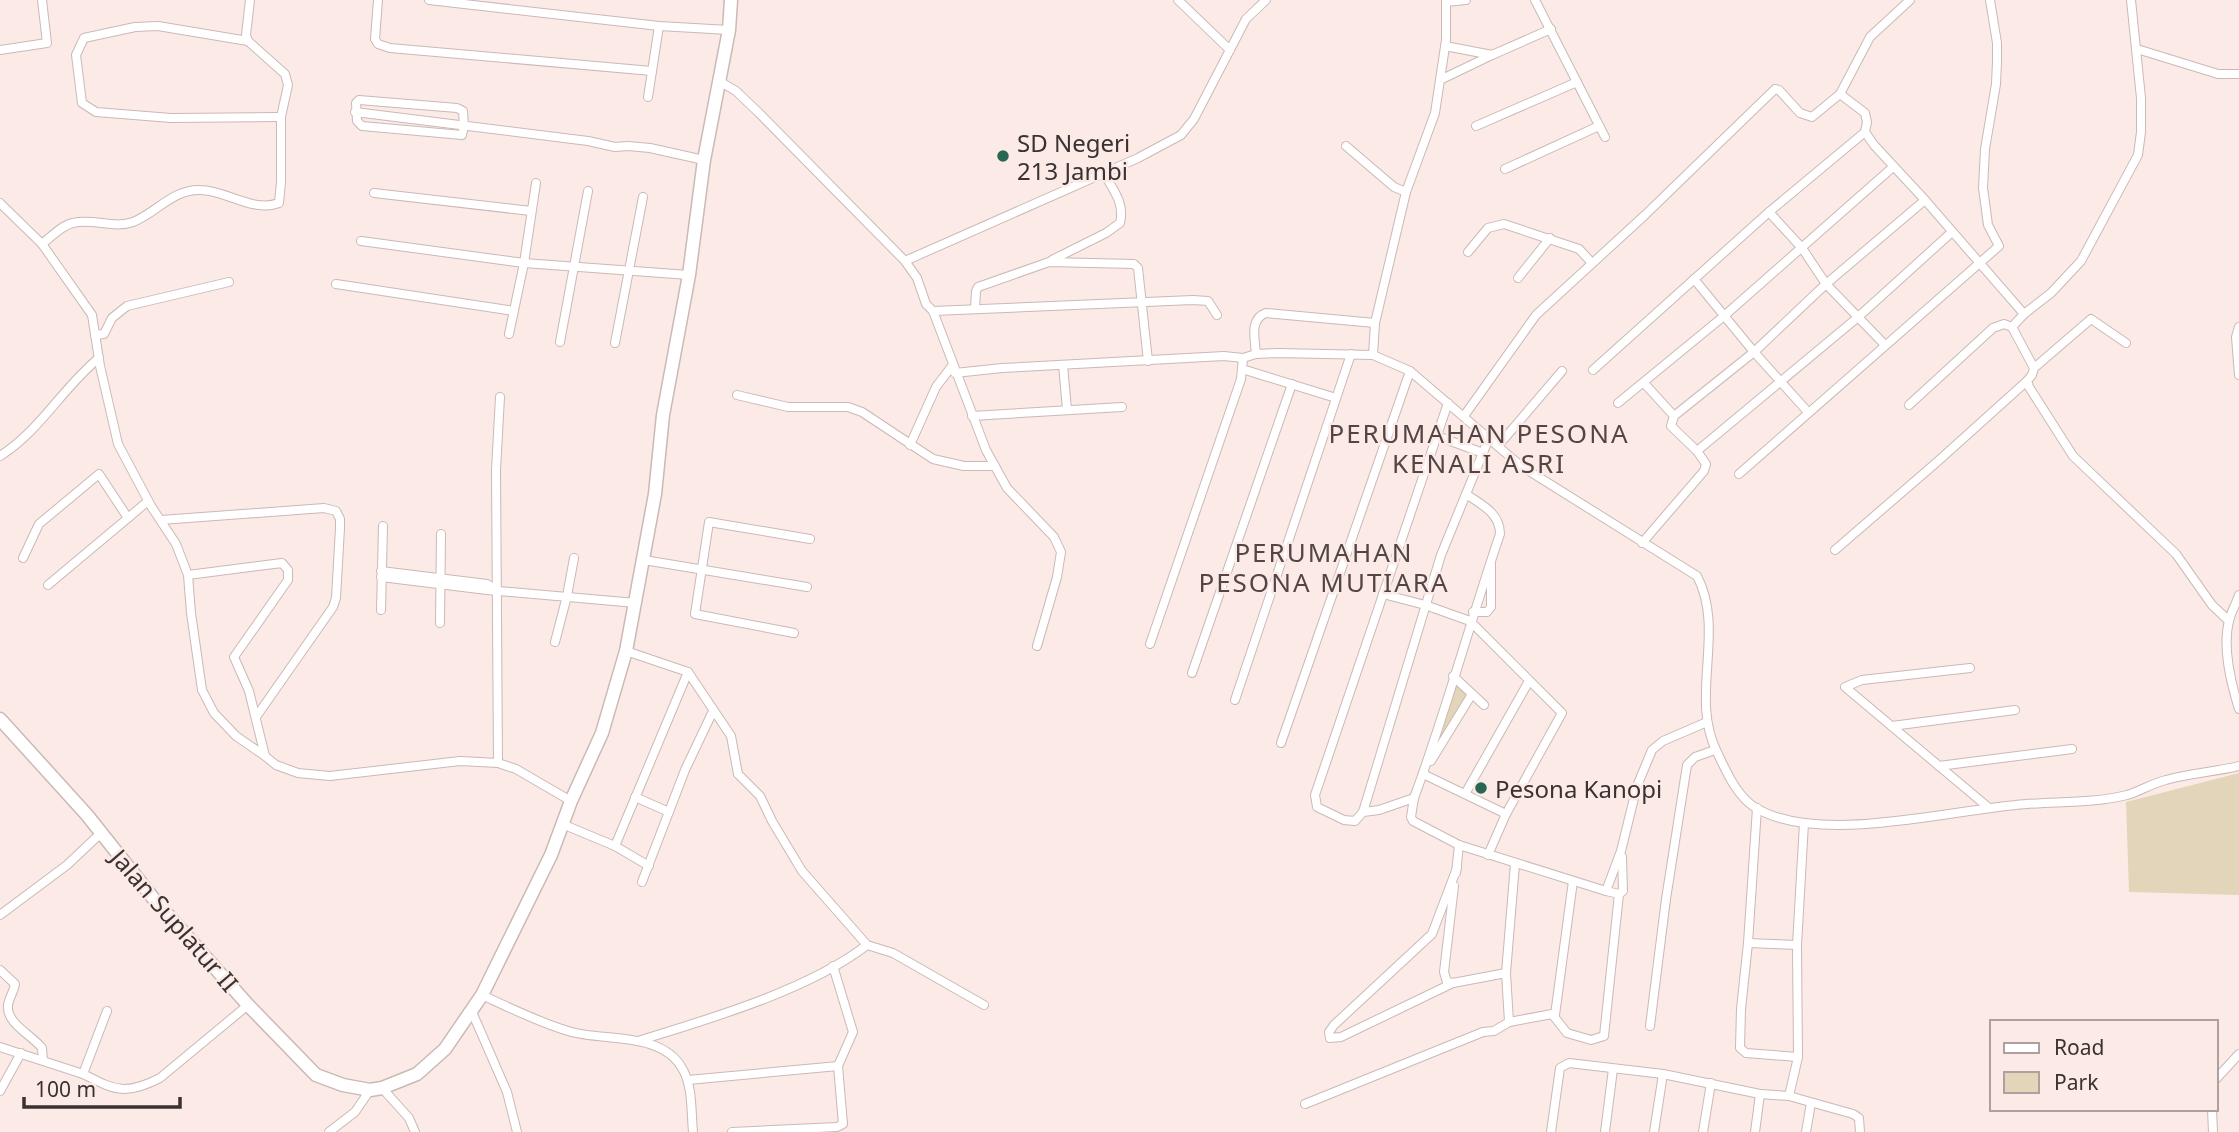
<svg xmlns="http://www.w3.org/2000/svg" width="2239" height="1132" viewBox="0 0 2239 1132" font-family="'Noto Sans',sans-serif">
<rect width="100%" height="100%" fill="#fceae7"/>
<g fill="#e2d5ba">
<path d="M1454,682l14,12 -35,57z"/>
<path d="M2239,773v122l-110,-3 -3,-90z"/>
</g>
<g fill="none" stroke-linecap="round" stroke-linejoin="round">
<g stroke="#cab9b6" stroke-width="10">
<g id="street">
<path d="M378,0l-3,39 3,5 12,4 262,23"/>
<path d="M429,0l230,26 70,4"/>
<path d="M1178,0l52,50"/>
<path d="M1535,0l70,137"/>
<path d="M2131,0l10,98v34l-3,23 -57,106 -30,32 -27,21 -12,13 22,41 -2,7 -5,6 2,6 44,69 103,98 36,51 17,16"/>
<path d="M1446,2l20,-2"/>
<path d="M248,41l-90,-15 -23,1 -51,11 -8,17 6,48 14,9 75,6 110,-1"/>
<path d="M1445,46l47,9 59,-26"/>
<path d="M2137,49l81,25h21"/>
<path d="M0,50l47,-7 -5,-43"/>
<path d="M1440,80l52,-25"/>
<path d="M719,81l17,10 23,22 146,148 12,17 9,26 7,7 53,139 21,38 47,49 7,15 -4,25 -20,69"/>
<path d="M1840,94l30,-57 40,-37"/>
<path d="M648,97l11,-71"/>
<path d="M359,100l98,8 6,3 1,15 -2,9 -100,-9 -5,-5 -1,-18z"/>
<path d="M355,112l233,29 27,6 13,-1 22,2 54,12"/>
<path d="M1476,126l101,-44"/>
<path d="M1346,146l48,41 12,5"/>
<path d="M1505,169l94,-43"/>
<path d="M374,193l157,18"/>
<path d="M0,203l42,41 50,71 8,51 18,78 33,62 25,38 12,31 3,38 11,77 12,23 22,23 29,20"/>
<path d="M1769,212l33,36 24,36 59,61"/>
<path d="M361,241l163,22 165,12"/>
<path d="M42,244c9,-7 20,-19 31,-21 20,-5 41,6 60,-1 23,-9 40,-33 67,-32 26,0 53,23 79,13l2,-21v-65l7,-32 -3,-11 -37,-33 -2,-6 4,-35"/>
<path d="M1468,252l20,-24 16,-4 75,25 13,14"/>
<path d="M1052,260l54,-27 14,-10c5,-20 -7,-33 -16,-50"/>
<path d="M905,261l233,-103 43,-23 13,-16 52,-100 20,-19"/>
<path d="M1518,278l32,-40"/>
<path d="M1694,279l60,73 54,60"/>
<path d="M336,284l178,27"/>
<path d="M975,309l1,-18 2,-4 71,-25 85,2 4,4 10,93"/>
<path d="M933,311l260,-11 15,1 9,14"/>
<path d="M2239,327l-3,10 3,38"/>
<path d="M509,334l15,-71 12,-80"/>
<path d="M95,335l9,-1 8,-16 15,-12 102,-24"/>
<path d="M560,342l28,-151"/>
<path d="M615,343l28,-146"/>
<path d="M1256,354c-1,-15 -7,-35 10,-41l109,10"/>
<path d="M1373,355l2,-32 31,-131 29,-79 11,-73v-40"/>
<path d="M1063,365l4,44"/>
<path d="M2034,368l57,-49 35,24"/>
<path d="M1242,369l94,29"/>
<path d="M1593,370l176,-158 96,-80"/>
<path d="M955,373l47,-5 222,-12 19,2 13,-4 22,-1 95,2 37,16 111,95 176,110c29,55 -8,121 20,176 9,19 20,45 39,56 62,37 190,3 260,-3 37,-4 75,-1 111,-10 13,-4 26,-12 39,-15 24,-7 49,-8 73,-14"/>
<path d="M1644,383l30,33"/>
<path d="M737,395l51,12h60l14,5 71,47 31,7h31"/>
<path d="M1448,403l-133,392 2,12 27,13 11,1 8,-9 78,-257 48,-117"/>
<path d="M1618,403l106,-87 169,-149"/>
<path d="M1909,405l84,-77 11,-4 8,3"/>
<path d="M972,416l150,-9"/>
<path d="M1464,416l72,-101 109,-100 130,-126 4,1 21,23 12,4 28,-23 25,19 2,9 -2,10 9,13 51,55 99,114"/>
<path d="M1437,436l46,17"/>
<path d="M910,445l26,-58 16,-21"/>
<path d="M1498,446l64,-75"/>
<path d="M1697,451l160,-133 95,-86"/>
<path d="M0,456c40,-25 63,-69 99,-98"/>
<path d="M1739,474l260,-228 -11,-21 -5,-37 2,-39 11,-65 1,-22v-19l-7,-43"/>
<path d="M161,520l163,-12 12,3 4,8v9l-4,70 -3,9 -77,110"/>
<path d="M1642,543l62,-72 2,-7 -9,-13 -26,-25 3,-10 80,-64 72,-68 99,-84"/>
<path d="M1835,550l102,-88 90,-81"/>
<path d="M23,558l16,-34 60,-50 29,44 20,-17"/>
<path d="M644,560l163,27"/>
<path d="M381,571l106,13 10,6"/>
<path d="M188,575l94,-12 6,7v10l-54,77 15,34 16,65 11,9 22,8 32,3 130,-15 38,2 18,6 55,32"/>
<path d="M381,577l106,13 149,13"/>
<path d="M48,585l80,-67"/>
<path d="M1383,594l42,11 45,16 92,92 -56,101 -18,41"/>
<path d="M2239,595c-3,9 -8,17 -10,26 -7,27 2,62 10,88"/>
<path d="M381,610l2,-84"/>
<path d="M1473,612h14l4,-5v-42"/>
<path d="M440,623l1,-89"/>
<path d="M794,633l-99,-19 14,-92 101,17"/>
<path d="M555,642l12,-46 7,-38"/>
<path d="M1150,644l91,-265 2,-21"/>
<path d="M626,651l62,21 43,64 7,38 22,22 12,25 30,50 65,74c-58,45 -158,74 -229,96"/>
<path d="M1970,668l-108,12 -17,7 144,121"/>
<path d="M1192,673l100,-289"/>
<path d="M1453,676l31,29"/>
<path d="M1235,700l116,-346"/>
<path d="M1892,726l123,-16"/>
<path d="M1281,743l129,-372"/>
<path d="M1431,761l41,-67"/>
<path d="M498,763l-2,-293 4,-73"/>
<path d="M1939,766l133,-17"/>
<path d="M1424,772l-1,2 83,40"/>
<path d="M1465,794l64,-113"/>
<path d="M635,797l34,15"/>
<path d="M1414,798l-3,19 2,4 46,24 147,46 15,-40 16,-65 15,-36 11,-9 44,-19"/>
<path d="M1757,808l-9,135 -7,66 -1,39 6,5 52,4"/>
<path d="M1363,812l16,-2 35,-12c32,-86 56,-176 86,-264 0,-21 -18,-29 -34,-40"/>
<path d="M562,824l53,22 34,20"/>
<path d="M615,846l73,-174"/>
<path d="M1456,873l3,-28"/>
<path d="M642,882l43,-112 28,-59"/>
<path d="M1454,886l-10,86 3,10 6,1 53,-10"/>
<path d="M1606,891l13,3 4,-3 -1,-34"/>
<path d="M0,915l67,-50 34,-32"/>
<path d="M1748,943l49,2"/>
<path d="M867,945l26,8 91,52"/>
<path d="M0,970l15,14c-1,7 -6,14 -7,21 -2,19 24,30 34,43l1,12"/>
<path d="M1453,983l-112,54 -11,1 -1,-6 5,-7 98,-91 25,-66"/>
<path d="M482,995c28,13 56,27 86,36 35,11 93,0 114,37 11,18 9,44 11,64"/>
<path d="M472,1012l35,80 10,40"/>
<path d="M1555,1015l18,-134"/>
<path d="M1509,1022l43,-8 15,19 24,7 13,-4 15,-142"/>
<path d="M1650,1026l16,-127 21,-134 8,-8 20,-7"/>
<path d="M0,1047l83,27 24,-63"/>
<path d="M83,1074c32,16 42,22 77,4l88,-73"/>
<path d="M2216,1079l23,-25"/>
<path d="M688,1080l150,-14"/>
<path d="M382,1088l27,30 6,14"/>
<path d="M0,1091l21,-38"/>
<path d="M1789,1096l9,-39 -1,-112 7,-122"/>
<path d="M1305,1104l178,-72 11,-1 15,-9 -3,-49 9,-109"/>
<path d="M2212,1109l1,23"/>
<path d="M329,1132l26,-20 15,-22"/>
<path d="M732,1132l105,-5 6,-3 -5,-58 15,-34 -20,-66"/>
<path d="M1551,1132l9,-64 9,-5 94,11 97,20 29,2 64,18 6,4 1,14"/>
<path d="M1605,1132l8,-63"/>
<path d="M1654,1132l9,-58"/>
<path d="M1703,1132l8,-49"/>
<path d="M1755,1132l5,-38"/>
<path d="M1806,1132l5,-29"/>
</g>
</g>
<g stroke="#cab9b6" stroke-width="15">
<path id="secondary" d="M0,719l87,96 66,83 95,107 68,70 27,10 27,5 12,-2 35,-14 28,-25 37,-54 69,-140 20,-54 31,-68 24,-82 29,-157 8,-79 26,-140 15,-115 25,-130 2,-30"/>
</g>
<use href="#street" stroke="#fff" stroke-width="8"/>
<use href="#secondary" stroke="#fff" stroke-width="12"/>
</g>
<g fill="#296754" stroke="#fceae7" stroke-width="2.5">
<circle cx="1003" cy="156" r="7"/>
<circle cx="1481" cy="788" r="7"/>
</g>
<g text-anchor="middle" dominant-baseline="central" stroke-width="5" stroke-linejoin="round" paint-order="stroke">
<g font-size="24" fill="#393231" stroke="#fceae7" text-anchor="start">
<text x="1017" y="142">SD Negeri<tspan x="1017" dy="28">213 Jambi</tspan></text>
<text x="1495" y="788">Pesona Kanopi</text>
</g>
<g font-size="24" fill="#393231" stroke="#fceae7">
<text transform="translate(175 920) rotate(49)">Jalan Suplatur II</text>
</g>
<g font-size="26" letter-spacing="2" fill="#534543" stroke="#fceae7">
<text x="1479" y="433">PERUMAHAN PESONA<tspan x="1479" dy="30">KENALI ASRI</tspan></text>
<text x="1324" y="552">PERUMAHAN<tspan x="1324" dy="30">PESONA MUTIARA</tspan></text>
</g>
</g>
<rect x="1990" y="1020" width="228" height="91" fill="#fceae7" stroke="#aea09e" stroke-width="2"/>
<rect x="2004" y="1043" width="35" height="10" fill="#ffffff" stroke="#aea09e" stroke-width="2"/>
<text x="2054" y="1055" font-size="21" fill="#393231">Road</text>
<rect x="2004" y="1072" width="35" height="21" fill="#e2d5ba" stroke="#aea09e" stroke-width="2"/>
<text x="2054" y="1090" font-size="21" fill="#393231">Park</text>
<path d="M24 1097v10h156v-10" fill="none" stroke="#393231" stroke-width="3.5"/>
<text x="35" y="1097" font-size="21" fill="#393231" stroke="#fceae7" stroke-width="5" paint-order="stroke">100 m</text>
</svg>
